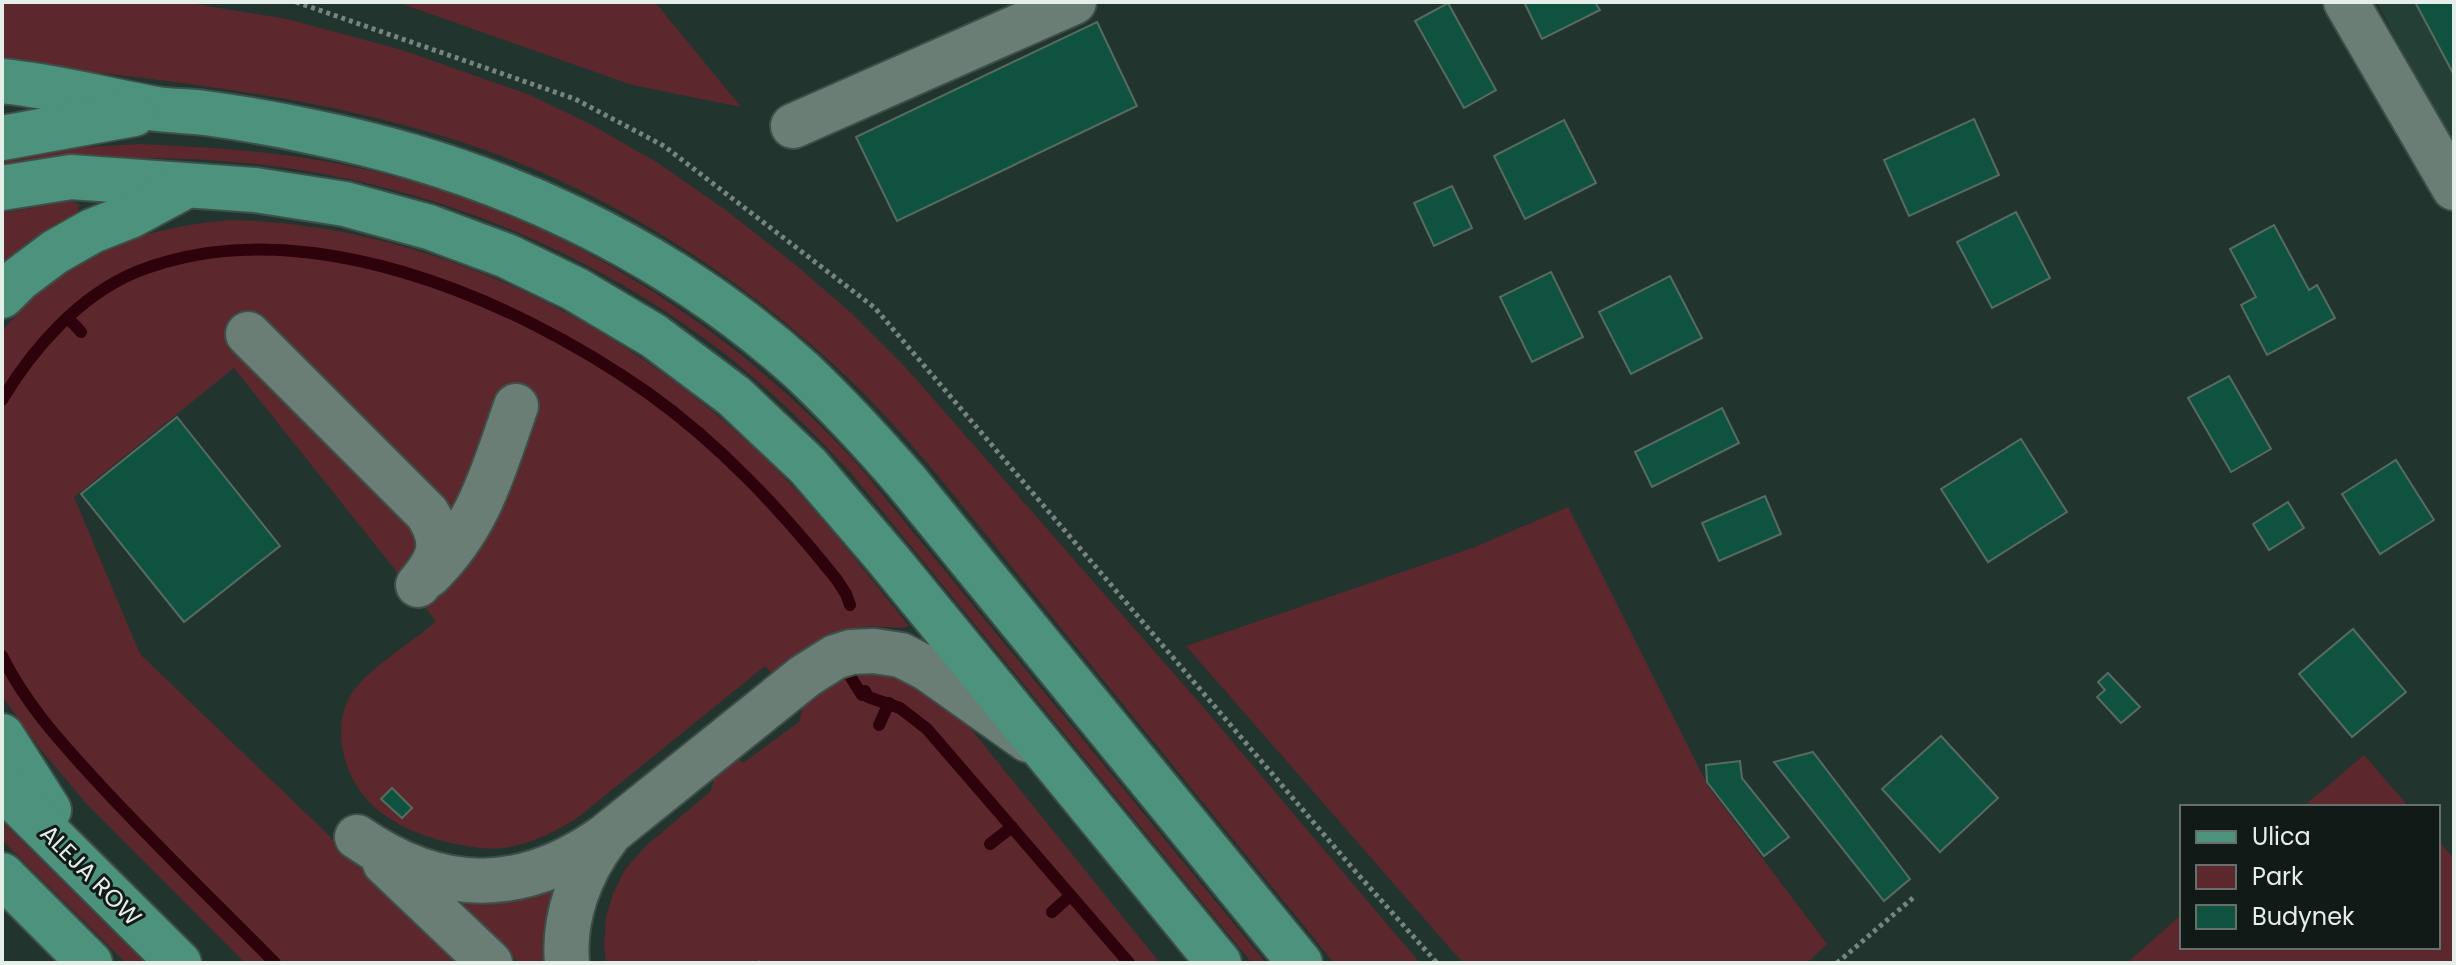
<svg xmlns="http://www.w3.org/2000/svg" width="2456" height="965" viewBox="0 0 2456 965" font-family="Poppins,sans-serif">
<rect width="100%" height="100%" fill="#22342e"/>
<path fill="#243f35" d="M2377,2h77v149l-63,-122z"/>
<g fill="#5c282e">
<path d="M2,2h181l104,17 115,31 128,45 60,29 68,39 69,48 70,55 53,46 58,58 296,338 216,255h-86c-91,-112 -182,-223 -273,-335 -69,-84 -135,-175 -214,-251 -112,-106 -247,-192 -395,-238 -146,-46 -299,-60 -450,-77z"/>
<path d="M397,2h258l86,105 -109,-22z"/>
<path d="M140,144c67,3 133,7 199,20 202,39 383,152 520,302l407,497h-14l-400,-489c-41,-44 -84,-87 -132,-124 -208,-158 -461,-218 -718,-182v-12l53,-7z"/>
<path d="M72,201l7,4 -1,7 -44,26 -32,26v-51z"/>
<path d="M230,220c204,4 403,106 546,249 48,49 90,104 133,157 -13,4 -29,-1 -43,1 -41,3 -63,24 -93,48l-8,-9 -184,149c-22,16 -52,30 -79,33 -18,2 -37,-2 -55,-6 -49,-12 -93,-37 -104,-91 -4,-18 -2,-37 6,-53 15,-28 63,-55 87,-77l-202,-253 -160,129 66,157 322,309h-217l-161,-162 -46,-55 -36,-50v-364c63,-78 132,-103 228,-112z"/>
<path d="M1568,507l140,279 119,158 -20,19h-344l-277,-317 289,-99z"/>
<path d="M892,672l66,41 202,250h-554l-2,-17 2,-29 7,-23 12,-25 22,-24 64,-54 4,-16 23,-17 5,5 56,-41 5,-19 10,-10 39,-20z"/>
<path d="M2364,755l45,52h-106z"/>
<path d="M2,821l143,142h-19l-124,-123z"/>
<path d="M2438,840l16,19v104h-327l55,-49v33h256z"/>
<path d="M551,889l4,2 -7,72h-29l-62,-61 1,-3z"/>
</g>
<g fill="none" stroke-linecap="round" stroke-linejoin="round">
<g stroke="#2e020b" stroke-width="12">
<path d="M68,318l13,14"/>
<path d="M2,400c31,-52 77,-104 134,-128 165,-66 377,26 512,121 73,52 134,118 189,187l9,14 4,11"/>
<path d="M2,656c22,45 55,82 88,118 59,65 123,126 185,189"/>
<path d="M850,676l12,19 4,-1"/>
<path d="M865,691l3,6 32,11 27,21 202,234"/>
<path d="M879,725l10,-22"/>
<path d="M990,844l22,-17"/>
<path d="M1052,912l18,-16"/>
</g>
</g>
<g fill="#0f5240" stroke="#576b63" stroke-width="2">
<path d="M1524,2h71l5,8 -58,29z"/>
<path d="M2415,2h39v73z"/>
<path d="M1448,3l48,87 -32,18 -49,-87z"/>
<path d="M1097,22l40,84 -240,115 -41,-84z"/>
<path d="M1974,119l25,56 -90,41 -25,-56z"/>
<path d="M1564,120l32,63 -71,36 -31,-63z"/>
<path d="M1452,186l20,42 -38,18 -20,-43z"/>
<path d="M2016,212l34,66 -58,30 -35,-66z"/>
<path d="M2274,225l35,65 8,-5 18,33 -68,37 -26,-50 15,-8 -26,-48z"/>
<path d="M1551,272l32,65 -51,25 -32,-65z"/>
<path d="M1670,276l32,62 -71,36 -32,-62z"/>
<path d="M2229,376l42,73 -40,23 -43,-74z"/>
<path d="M1722,408l17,35 -87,44 -17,-35z"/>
<path d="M177,417l103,129 -96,76 -103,-128z"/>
<path d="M2021,439l46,73 -79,50 -47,-73z"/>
<path d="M2396,460l38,60 -54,34 -38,-60z"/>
<path d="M1765,496l16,38 -62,27 -17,-38z"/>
<path d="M2288,502l16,26 -35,22 -16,-26z"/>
<path d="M2353,629l53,63 -54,45 -53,-63z"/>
<path d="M2108,673l32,34 -19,16 -24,-26 8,-7 -7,-8z"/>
<path d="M1941,736l57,62 -58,54 -58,-63z"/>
<path d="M1813,752l97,127 -26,22 -110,-139z"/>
<path d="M1740,761l2,17 47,59 -25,19 -57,-74 -1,-17z"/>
<path d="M392,788l20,20 -10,10 -21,-19z"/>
</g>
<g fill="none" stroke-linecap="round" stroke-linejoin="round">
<g stroke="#3e4f49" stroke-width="48">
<g id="minor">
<path d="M2346,2l108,186"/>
<path d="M793,126l281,-124"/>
<path d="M248,334l179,179c19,30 13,46 -9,72"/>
<path d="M429,575c51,-50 64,-104 87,-169"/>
<path d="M357,837c85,59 167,58 250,-2l198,-159 30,-19 16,-5 23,-1 27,4 27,14 100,71"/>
<path d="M385,863l105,100"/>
<path d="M567,963c-4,-45 13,-91 40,-126"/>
</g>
</g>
<g stroke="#3e4f49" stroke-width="48">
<g id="major">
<path d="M2,81c52,5 104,19 155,28 16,2 32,2 48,4 36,5 72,11 108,19 180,36 352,115 489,239 37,35 71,72 104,110l394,482"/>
<path d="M2,138l132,-24"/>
<path d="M2,188l69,-11 184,13 90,14 84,23 78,29 68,33 79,47 80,60 74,70 79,92 332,405"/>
<path d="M2,296l17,-17 36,-27 37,-21 38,-15 54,-29"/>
<path d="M2,736l47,74"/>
<path d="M2,787l177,176"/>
<path d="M2,875l88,88"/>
</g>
</g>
<g stroke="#76857f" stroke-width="5" stroke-dasharray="4 4" stroke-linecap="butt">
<path d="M296,2l279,97 89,47 211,162 480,563 82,92"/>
<path d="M757,962l1,1"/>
<path d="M1837,963l77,-66"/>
</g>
<use href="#minor" stroke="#6a7e76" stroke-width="44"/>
<use href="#major" stroke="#4d927d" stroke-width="44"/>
</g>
<g text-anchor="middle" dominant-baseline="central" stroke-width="6" stroke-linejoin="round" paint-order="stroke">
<g font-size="24" fill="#e4efea" stroke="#121a17">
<text transform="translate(91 875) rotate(45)">ALEJA ROW</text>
</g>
</g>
<rect width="2456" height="965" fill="none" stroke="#e4efea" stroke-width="8"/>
<rect x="2180" y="805" width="260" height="144" fill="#121a17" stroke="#666f6b" stroke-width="2"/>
<rect x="2196" y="831" width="40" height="12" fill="#4d927d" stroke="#666f6b" stroke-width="2"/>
<text x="2252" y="845" font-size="24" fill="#e4efea">Ulica</text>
<rect x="2196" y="865" width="40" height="24" fill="#5c282e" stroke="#666f6b" stroke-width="2"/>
<text x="2252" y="885" font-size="24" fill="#e4efea">Park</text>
<rect x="2196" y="905" width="40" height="24" fill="#0f5240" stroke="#666f6b" stroke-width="2"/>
<text x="2252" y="925" font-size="24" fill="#e4efea">Budynek</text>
</svg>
